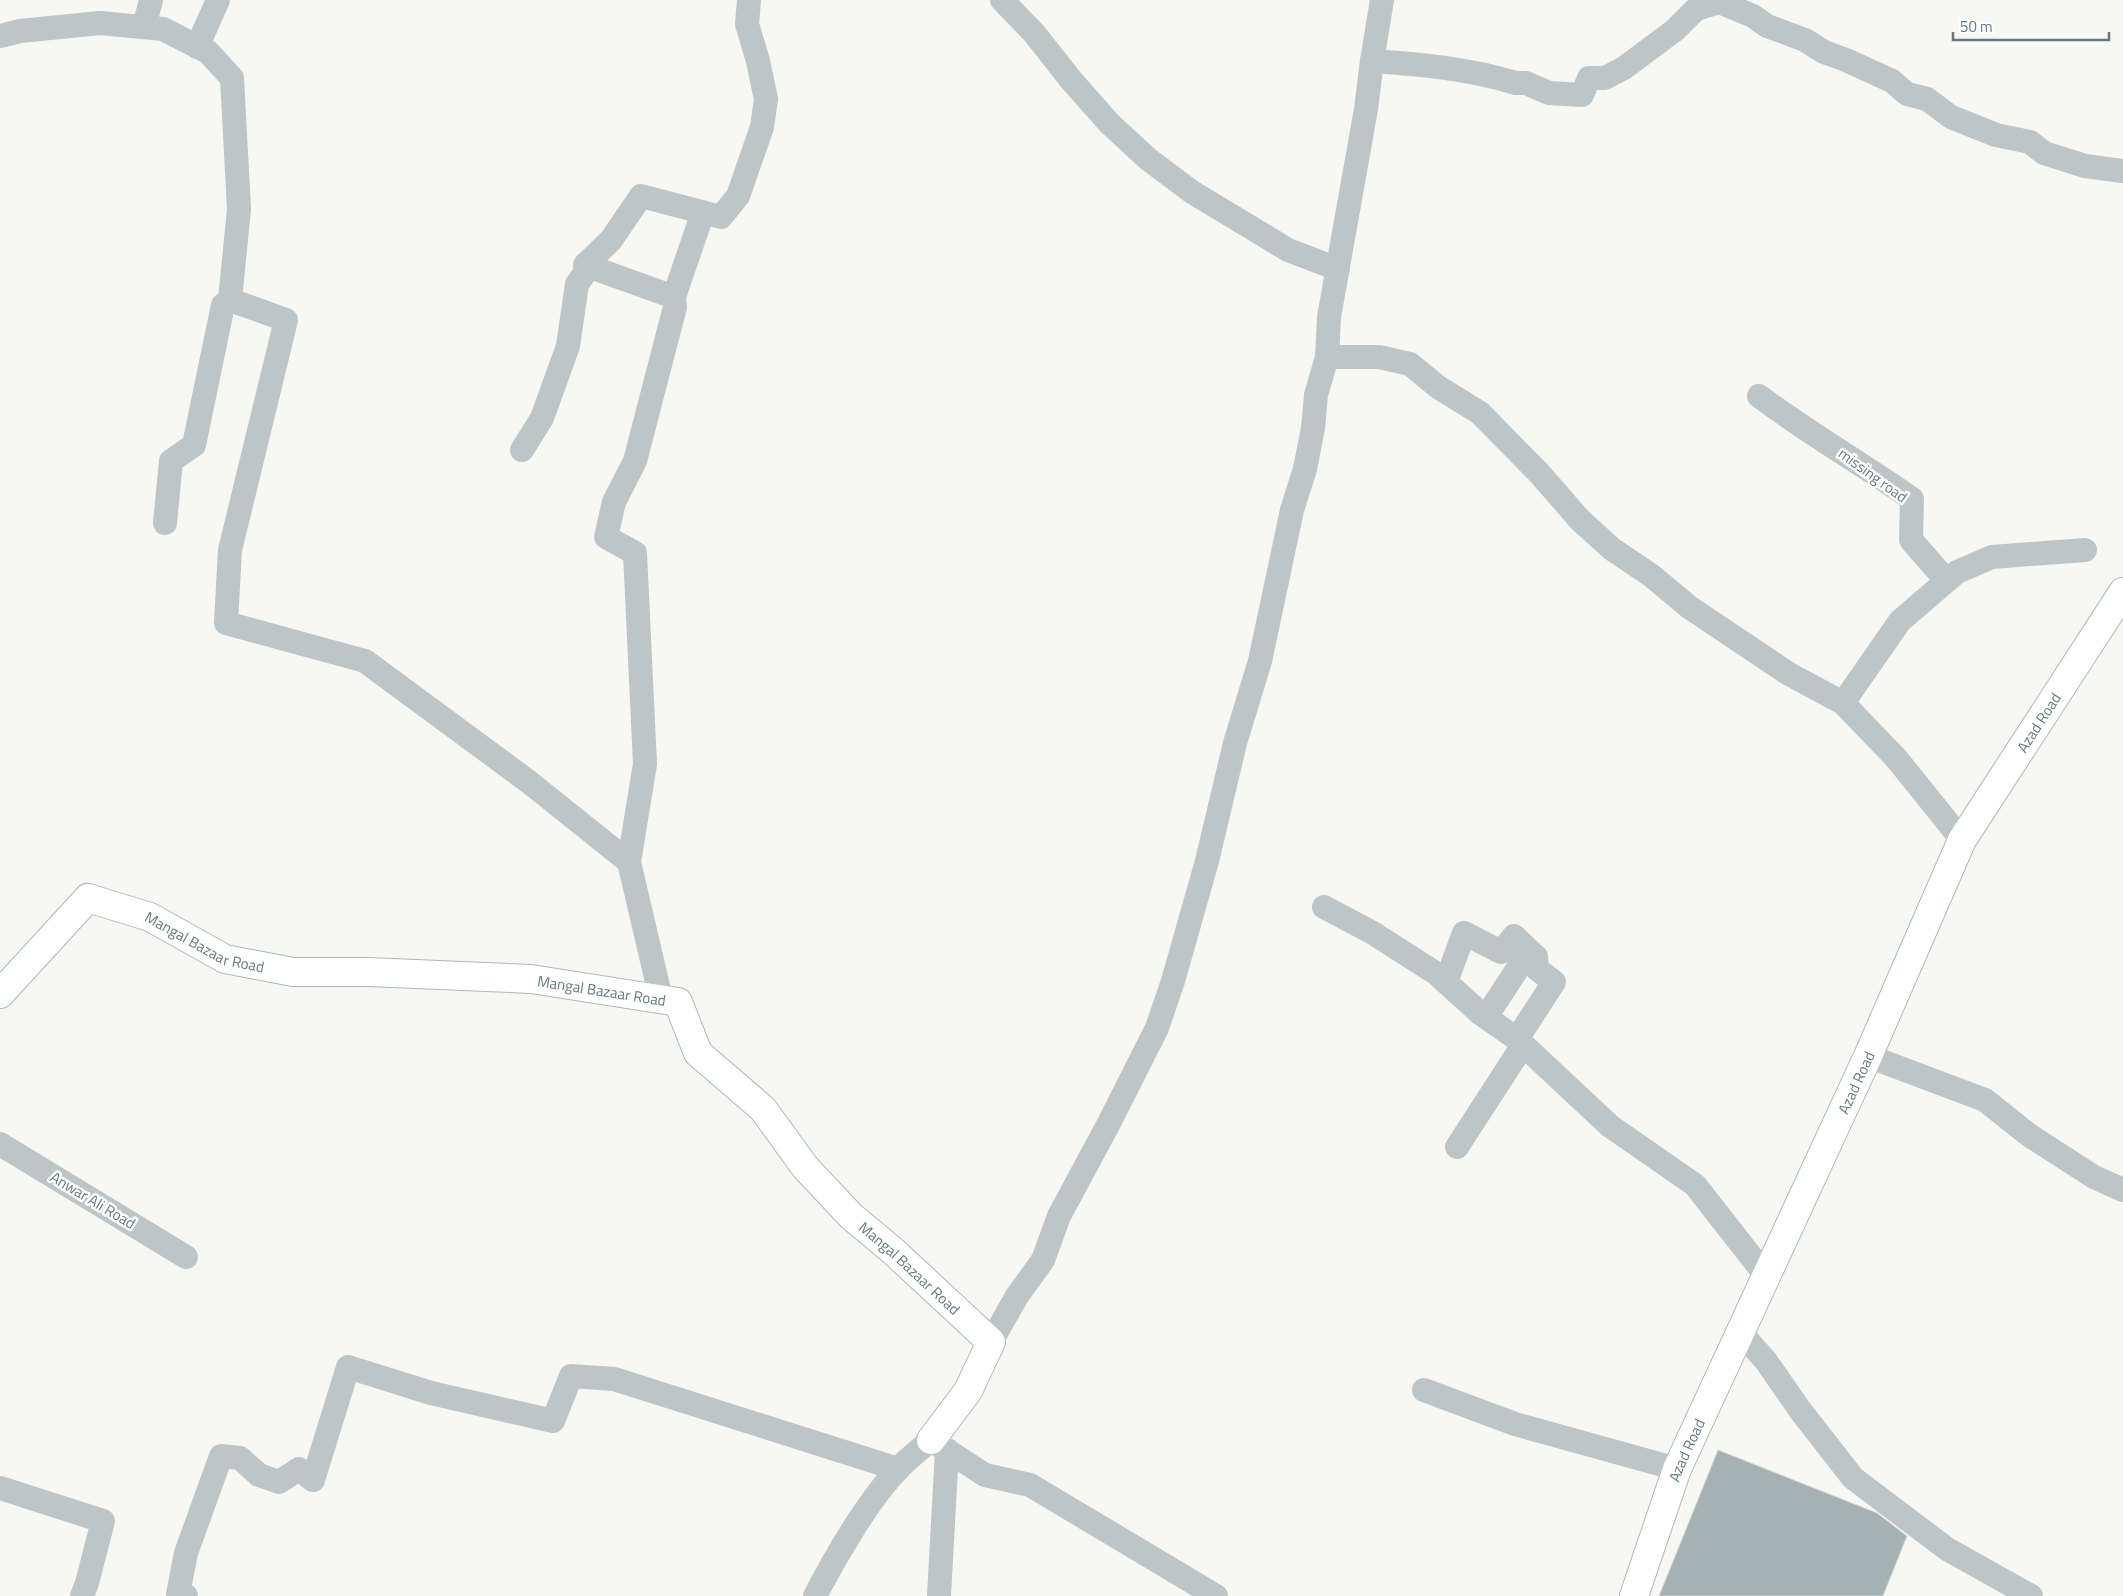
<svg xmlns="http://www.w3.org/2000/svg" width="2123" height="1596" viewBox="0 0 2123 1596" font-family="'Titillium Web',sans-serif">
<rect width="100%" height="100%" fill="#f7f7f4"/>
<path fill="#a5b2b4" stroke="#d9d8d7" d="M1718,1450l159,63 30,23 -24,60h-224z"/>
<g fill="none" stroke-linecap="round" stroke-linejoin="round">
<g stroke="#aeb8ba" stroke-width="30">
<g id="secondary">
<path id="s1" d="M0,994l88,-96 62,19 75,42 68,13h75l163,7 147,23 20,51 65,56 42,58 46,49 42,35 98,91 -23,49 -37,49"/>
<path id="s2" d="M1634,1596l43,-127 191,-413 94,-216 161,-248"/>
</g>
</g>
<g stroke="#bec5c7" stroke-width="24">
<path d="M1002,0l32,33 37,47 39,44 38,35 44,33 96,58 50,19"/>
<path d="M1382,0l-10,61c49,3 97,8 144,22h10l23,10 33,2 7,-17h16l19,-10 51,-38 21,-21 23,-7 34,14 14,10 38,14 19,12 22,8 46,21 15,13 20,5 24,18 45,18 34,7 14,11 41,13 38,5"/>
<path d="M144,27l7,-27"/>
<path d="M0,36l20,-5 80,-8 63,6 45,23 24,26 7,131 -9,91 56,20 -56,230 -4,73 139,38 164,121 100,80 32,137"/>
<path d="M197,47l21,-47"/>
<path d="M1372,61l-6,48 -37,208 -2,40h52l31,7 28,23 42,26 59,60 41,47 32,29 40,27 37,31 100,67 54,29 53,55 66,82"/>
<path d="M703,212l-29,85 -89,-32 26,-25 30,-44 80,21 17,-21 24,-69 4,-28 -8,-38 -11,-37 2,-24"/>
<path d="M1759,396c49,37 102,67 153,103l-1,41 35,40"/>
<path d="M522,450l20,-32 26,-72 9,-62 13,-18"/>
<path d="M165,523l6,-62 23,-16 29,-140 7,-5"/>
<path d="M1843,703l57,-82 57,-49 35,-15 93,-7"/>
<path d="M629,862l16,-98 -10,-211 -29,-16 8,-35 21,-41 40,-154 -1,-10"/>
<path d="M1324,907l49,26 64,41 44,40 36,25 93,87 85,59 72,92"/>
<path d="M1446,982l18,-49 37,19 13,-16 22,21 1,12 17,13 -37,57"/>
<path d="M1486,1017l34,-52 16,-8"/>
<path d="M1868,1056l117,44 44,35 65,42 29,13"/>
<path d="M0,1144l186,113"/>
<path d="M1457,1147l66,-102"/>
<path d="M1741,1333l25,28 34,49 53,68 94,71 84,47"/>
<path d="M991,1342l26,-46 26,-36 16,-44 50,-93 48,-95 16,-47 34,-120 28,-118 25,-82 32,-151 13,-41 8,-41 3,-33 11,-38"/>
<path d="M1424,1390l91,34 162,45"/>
<path d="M0,1488l103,33 -16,62 -5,13"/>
<path d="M186,1596l-8,-2 8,-41 35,-97 19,2 19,17 20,7 20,-13 14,11 35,-113 83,26 122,28 18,-45 43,3 284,90"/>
<path d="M815,1596c20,-39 54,-97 84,-128 10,-10 21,-19 32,-28l54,35 45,10 186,111"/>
<path d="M939,1596l8,-146"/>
</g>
<use href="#secondary" stroke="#fff" stroke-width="28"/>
</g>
<g text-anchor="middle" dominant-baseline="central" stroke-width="5" stroke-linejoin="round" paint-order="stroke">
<g font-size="15" fill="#627a7f" stroke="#fff">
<text transform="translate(1873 475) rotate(36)">missing road</text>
<text stroke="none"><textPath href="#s2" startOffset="965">Azad Road</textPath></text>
<text stroke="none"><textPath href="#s1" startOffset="256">Mangal Bazaar Road</textPath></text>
<text stroke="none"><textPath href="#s1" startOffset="660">Mangal Bazaar Road</textPath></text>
<text stroke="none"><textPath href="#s2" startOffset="560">Azad Road</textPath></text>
<text transform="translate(93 1200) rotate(31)">Anwar Ali Road</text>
<text stroke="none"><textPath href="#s1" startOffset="1095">Mangal Bazaar Road</textPath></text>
<text stroke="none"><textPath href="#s2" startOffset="155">Azad Road</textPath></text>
</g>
</g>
<path d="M1953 32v8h156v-8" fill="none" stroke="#627a7f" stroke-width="2.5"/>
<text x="1960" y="32" font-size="15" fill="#627a7f" stroke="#ffffff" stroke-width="4" paint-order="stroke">50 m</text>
</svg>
